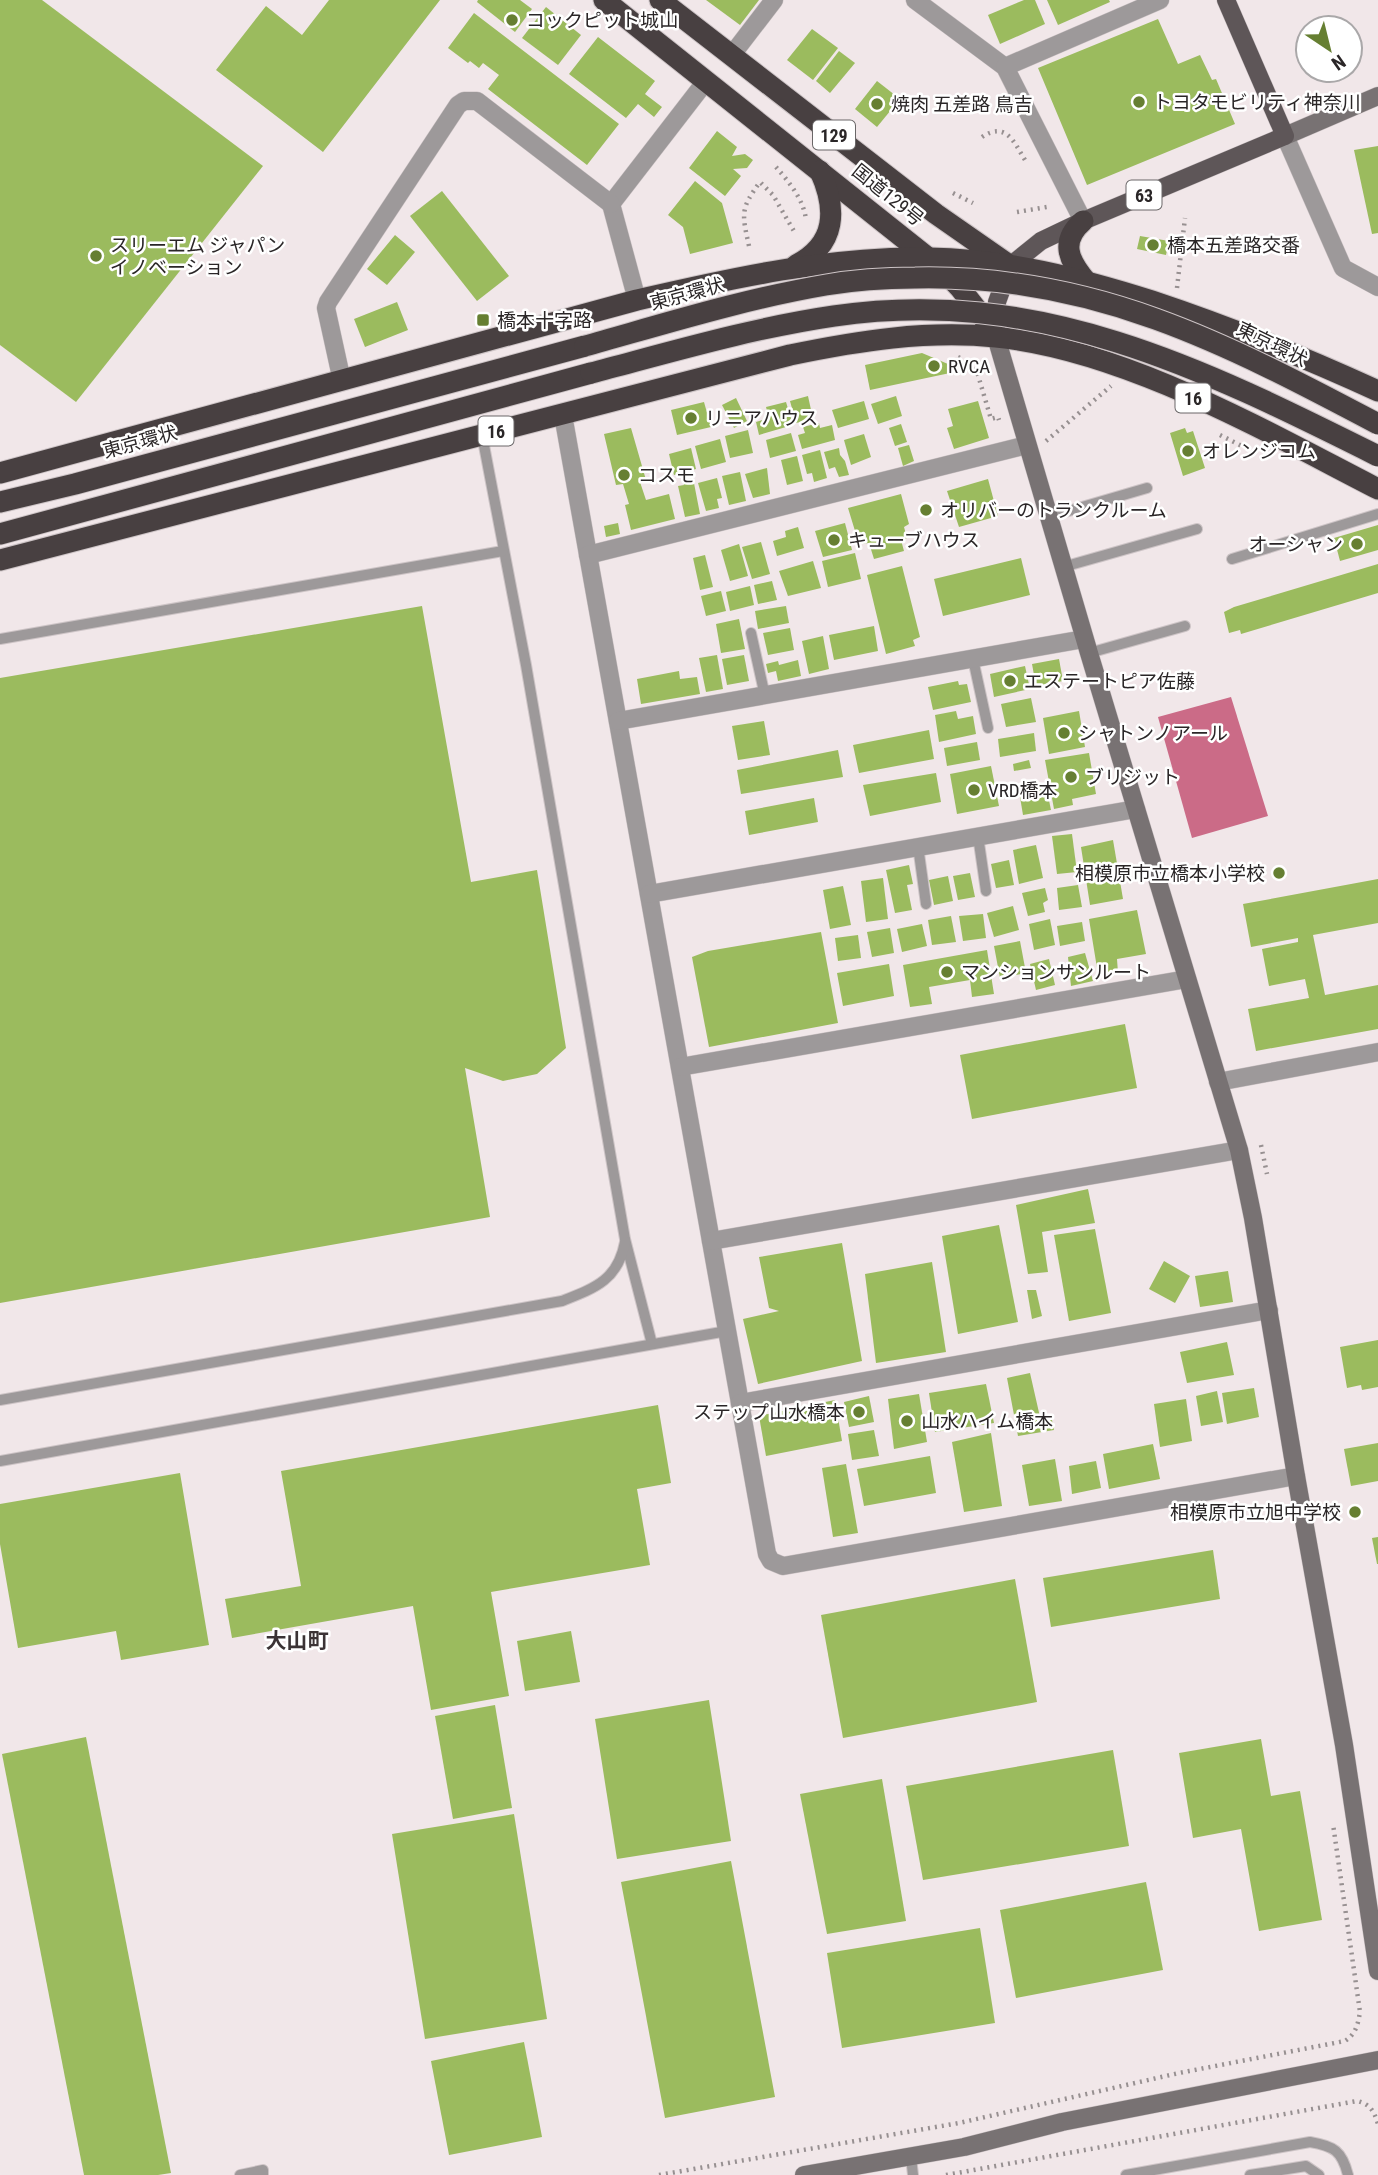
<svg xmlns="http://www.w3.org/2000/svg" width="1378" height="2175" viewBox="0 0 1378 2175" font-family="'Roboto Condensed','Noto Sans JP',sans-serif">
<rect width="100%" height="100%" fill="#f1e7e9"/>
<path fill="#cb6b87" d="M1231,697l37,119 -76,22 -34,-121z"/>
<g fill="#9bbb5e">
<path d="M0,0h42l221,166 -187,236 -76,-57z"/>
<path d="M329,0h111l-117,152 -107,-82 50,-64 36,29z"/>
<path d="M478,0h42l12,9 -17,23 -38,-30z"/>
<path d="M706,0h53l-19,25z"/>
<path d="M1024,0h11l10,24 -45,20 -12,-29z"/>
<path d="M1047,0h62l1,2 -52,23z"/>
<path d="M546,7l35,28 -23,30 -36,-27z"/>
<path d="M474,13l145,111 -32,41 -99,-76 11,-14 -16,-12 -4,5 -9,-7 -2,2 -20,-15z"/>
<path d="M1158,19l20,45 22,-9 12,25 4,-1 19,45 -148,61 -49,-117z"/>
<path d="M812,29l26,19 -25,32 -26,-20z"/>
<path d="M598,37l57,44 -10,13 17,13 -8,10 -16,-13 -12,14 -57,-44z"/>
<path d="M839,51l16,12 -25,30 -14,-12z"/>
<path d="M877,81l23,18 -23,28 -22,-18z"/>
<path d="M717,131l20,16 -5,9 13,-2 8,6 -6,8 -14,1 8,7 -16,20 -36,-28z"/>
<path d="M1378,146v87l-6,1 -18,-84z"/>
<path d="M695,181l27,22 11,40 -43,11 -7,-27 -15,-12z"/>
<path d="M442,191l67,85 -32,25 -67,-85z"/>
<path d="M395,235l20,17 -28,33 -20,-16z"/>
<path d="M1140,236l29,5 -3,14 -29,-6z"/>
<path d="M397,302l11,28 -43,17 -11,-28z"/>
<path d="M922,353l26,11 2,9 -80,17 -5,-25z"/>
<path d="M808,396l5,23 -17,4 -6,-22z"/>
<path d="M896,396l6,20 -24,8 -7,-20z"/>
<path d="M736,398l11,23 -13,7 -12,-23z"/>
<path d="M864,401l5,18 -31,9 -6,-18z"/>
<path d="M978,401l11,37 -35,11 -7,-21 6,-2 -5,-17z"/>
<path d="M704,402l7,25 -34,8 -6,-25z"/>
<path d="M786,402l7,23 -34,10 -3,-13 13,-4 -3,-11z"/>
<path d="M819,423l1,5 12,-3 3,15 -33,9 -4,-14 7,-2 -2,-6z"/>
<path d="M901,424l6,18 -12,4 -6,-18z"/>
<path d="M631,428l15,52 -6,2 6,18 23,-6 6,25 -44,11 -6,-25 4,-1 -6,-20 -7,1 -12,-51z"/>
<path d="M1185,428l2,5 6,-2 12,37 -22,8 -13,-43z"/>
<path d="M748,430l5,23 -23,5 -5,-22z"/>
<path d="M791,433l5,18 -26,7 -4,-18z"/>
<path d="M864,434l7,23 -20,8 -7,-25z"/>
<path d="M720,439l6,23 -25,7 -6,-23z"/>
<path d="M909,445l5,16 -11,5 -5,-18z"/>
<path d="M691,448l5,21 -22,6 -5,-21z"/>
<path d="M839,448l1,7 5,6 4,14 -10,2 -4,-10 -6,2 -5,-17z"/>
<path d="M820,450l7,28 -13,4 -2,-9 -5,1 -5,-19z"/>
<path d="M797,456l6,25 -16,4 -6,-25z"/>
<path d="M767,468l3,26 -17,4 -8,-24z"/>
<path d="M740,472l6,29 -17,4 -7,-29z"/>
<path d="M693,478l7,36 -15,3 -7,-31 6,-1 -1,-4z"/>
<path d="M717,478l5,20 -5,1 2,9 -13,3 -8,-28z"/>
<path d="M988,479l10,37 -39,11 -12,-36z"/>
<path d="M901,494l8,30 -5,3 3,11 -6,2 3,11 -30,8 -5,-16 -10,1 -11,-36z"/>
<path d="M618,523l2,11 -14,3 -2,-11z"/>
<path d="M845,523l7,27 -29,7 -8,-26z"/>
<path d="M1378,525v25l-38,11 -6,-23z"/>
<path d="M798,527l6,21 -27,8 -4,-15 13,-4 -1,-6z"/>
<path d="M761,542l9,32 -18,5 -10,-32z"/>
<path d="M739,544l9,32 -18,5 -9,-31z"/>
<path d="M855,553l6,26 -33,8 -6,-26z"/>
<path d="M705,555l8,32 -13,3 -7,-32z"/>
<path d="M1021,558l9,37 -87,21 -9,-37z"/>
<path d="M813,561l8,27 -33,8 -9,-25z"/>
<path d="M1378,564v29l-137,41 -1,-4 -11,3 -5,-21 10,-5z"/>
<path d="M902,566l18,71 -7,3 2,6 -29,8 -19,-79z"/>
<path d="M772,581l5,19 -19,4 -4,-19z"/>
<path d="M750,586l4,19 -24,6 -4,-19z"/>
<path d="M721,591l5,20 -20,5 -5,-20z"/>
<path d="M422,606l49,276 66,-12 29,178 -29,26 -34,7 -38,-13 25,149 -490,86v-625z"/>
<path d="M786,606l3,17 -31,6 -3,-18z"/>
<path d="M739,619l6,30 -24,4 -5,-29z"/>
<path d="M874,626l4,25 -44,9 -5,-25z"/>
<path d="M790,628l4,22 -26,5 -5,-22z"/>
<path d="M823,636l6,33 -20,5 -7,-33z"/>
<path d="M717,655l6,34 -17,3 -7,-34z"/>
<path d="M744,655l5,26 -22,4 -5,-26z"/>
<path d="M1059,659l4,22 -27,5 -4,-22z"/>
<path d="M798,660l3,16 -23,5 -2,-10 -8,2 -2,-9 12,-3 1,4z"/>
<path d="M1025,666l5,23 -36,8 -4,-23z"/>
<path d="M679,671l1,8 17,-2 3,17 -59,10 -4,-25z"/>
<path d="M958,681l1,4 8,-1 4,18 -38,8 -5,-23z"/>
<path d="M1031,698l5,24 -30,5 -5,-23z"/>
<path d="M956,711l2,8 15,-3 3,18 -37,8 -4,-27z"/>
<path d="M1079,711l6,36 -36,7 -6,-36z"/>
<path d="M764,721l6,34 -32,5 -6,-34z"/>
<path d="M929,730l5,29 -75,14 -6,-28z"/>
<path d="M1034,733l2,18 -36,6 -2,-18z"/>
<path d="M977,742l3,18 -33,6 -3,-18z"/>
<path d="M838,750l5,27 -102,17 -4,-24z"/>
<path d="M1089,753l7,41 -24,5 1,6 -19,4 -9,-49z"/>
<path d="M1029,760l2,8 -17,3 -1,-7z"/>
<path d="M991,766l8,40 -42,8 -7,-40z"/>
<path d="M936,773l5,29 -71,14 -7,-31z"/>
<path d="M1046,786l5,24 -28,5 -4,-24z"/>
<path d="M814,798l4,24 -69,13 -4,-24z"/>
<path d="M1072,834l5,38 -20,2 -5,-38z"/>
<path d="M1113,840l10,59 -33,6 -9,-58z"/>
<path d="M1036,845l7,33 -24,6 -6,-34z"/>
<path d="M1009,860l5,25 -18,3 -5,-24z"/>
<path d="M909,865l4,19 -6,1 5,25 -17,3 -9,-43z"/>
<path d="M970,873l5,24 -17,3 -5,-24z"/>
<path d="M948,876l5,25 -19,4 -5,-25z"/>
<path d="M883,878l5,41 -22,3 -5,-41z"/>
<path d="M1378,879v44l-65,12 12,60 53,-10v44l-122,22 -8,-42 61,-11 -4,-19 -36,7 -7,-37 36,-7v-4l-47,9 -8,-43z"/>
<path d="M1078,885l4,22 -23,3 -2,-22z"/>
<path d="M843,886l8,39 -21,4 -7,-39z"/>
<path d="M1045,888l3,12 -5,3 2,9 -17,4 -6,-23z"/>
<path d="M1013,906l6,24 -25,7 -7,-24z"/>
<path d="M1137,910l9,44 -29,5 1,14 -12,2 -2,-8 -7,1 -8,-49z"/>
<path d="M983,914l3,24 -23,3 -4,-25z"/>
<path d="M951,916l5,26 -24,3 -4,-25z"/>
<path d="M1050,919l5,26 -21,5 -5,-26z"/>
<path d="M1082,922l3,19 -25,5 -3,-20z"/>
<path d="M922,924l5,22 -25,6 -5,-23z"/>
<path d="M890,928l4,25 -22,4 -5,-25z"/>
<path d="M821,932l17,91 -129,24 -17,-90 16,-6z"/>
<path d="M858,935l3,23 -23,3 -3,-23z"/>
<path d="M1020,941l6,32 -26,5 -6,-32z"/>
<path d="M987,950l7,44 -22,3 -2,-17 -41,7 3,17 -22,3 -7,-42z"/>
<path d="M1085,953l8,28 -22,5 -3,-29z"/>
<path d="M1049,959l6,26 -19,5 -6,-26z"/>
<path d="M889,964l5,32 -51,10 -6,-33z"/>
<path d="M1125,1024l12,64 -165,31 -12,-64z"/>
<path d="M1088,1189l7,34 -53,9 6,40 -20,2 -12,-69z"/>
<path d="M999,1225l19,97 -60,12 -16,-98z"/>
<path d="M1095,1229l16,84 -42,8 -15,-86z"/>
<path d="M842,1243l20,118 -104,23 -15,-65 36,-8 -10,-3 -10,-51z"/>
<path d="M1164,1261l26,15 -15,27 -26,-14z"/>
<path d="M932,1262l14,90 -70,11 -11,-89z"/>
<path d="M1228,1271l5,31 -33,5 -5,-31z"/>
<path d="M1027,1290h9l6,26 -10,3z"/>
<path d="M1378,1340v47l-16,3 -1,-5 -14,3 -7,-41z"/>
<path d="M1227,1342l7,33 -47,8 -7,-31z"/>
<path d="M1030,1373l10,44 11,-2 3,15 -36,6 -11,-58z"/>
<path d="M986,1384l8,39 -59,9 -6,-39z"/>
<path d="M1254,1388l5,29 -32,7 -5,-31z"/>
<path d="M1217,1391l6,31 -22,4 -5,-30z"/>
<path d="M919,1394l8,48 -33,7 -6,-50z"/>
<path d="M869,1396l5,26 -25,5 -5,-25z"/>
<path d="M1186,1399l6,42 -32,6 -6,-43z"/>
<path d="M835,1400l7,41 -76,15 -7,-40z"/>
<path d="M658,1405l13,78 -34,6 13,76 -159,27 18,104 -78,14 -18,-104 -181,32 -7,-39 76,-13 -20,-115z"/>
<path d="M874,1430l5,26 -27,4 -4,-26z"/>
<path d="M991,1433l11,73 -38,6 -12,-70z"/>
<path d="M1378,1443v38l-27,5 -7,-37z"/>
<path d="M1153,1444l7,35 -51,10 -6,-35z"/>
<path d="M930,1456l6,37 -72,13 -7,-37z"/>
<path d="M1055,1459l7,42 -33,5 -7,-41z"/>
<path d="M1096,1461l5,27 -29,6 -3,-28z"/>
<path d="M846,1464l12,69 -25,4 -11,-69z"/>
<path d="M180,1473l29,172 -88,15 -5,-29 -98,17 -18,-104v-40z"/>
<path d="M1378,1537v27h-1l-5,-26z"/>
<path d="M1213,1550l7,49 -169,28 -8,-49z"/>
<path d="M1015,1579l22,123 -194,36 -22,-123z"/>
<path d="M571,1631l9,51 -55,9 -8,-50z"/>
<path d="M709,1700l22,141 -114,18 -22,-140z"/>
<path d="M495,1705l17,103 -59,11 -18,-103z"/>
<path d="M86,1737l85,436 -13,2h-74l-82,-421z"/>
<path d="M1261,1739l10,57 29,-5 22,129 -63,11 -18,-102 -48,9 -14,-85z"/>
<path d="M1113,1750l16,96 -206,34 -17,-94z"/>
<path d="M882,1779l24,142 -79,13 -27,-140z"/>
<path d="M514,1814l33,205 -122,20 -33,-205z"/>
<path d="M731,1861l44,236 -110,21 -44,-236z"/>
<path d="M1146,1882l17,88 -147,28 -16,-88z"/>
<path d="M980,1928l15,95 -153,25 -15,-95z"/>
<path d="M524,2042l18,95 -93,18 -18,-94z"/>
</g>
<g fill="none" stroke-linecap="round" stroke-linejoin="round">
<g stroke="#cdc4c6" stroke-width="12">
<g id="lane">
<path d="M482,435l44,230 99,574 27,105"/>
<path d="M1048,517l99,-29"/>
<path d="M1232,559l146,-45"/>
<path d="M1063,567l134,-38"/>
<path d="M751,633l14,63"/>
<path d="M0,639l503,-88"/>
<path d="M1089,653l96,-27"/>
<path d="M973,659l15,69"/>
<path d="M978,836l8,55"/>
<path d="M918,846l8,58"/>
<path d="M0,1400l562,-99c33,-13 56,-21 63,-59"/>
<path d="M0,1461l727,-130"/>
<path d="M911,2157l2,18"/>
<path d="M240,2175l23,-5v5"/>
<path d="M1126,2175l184,-33c24,4 32,9 38,33"/>
<path d="M1250,2175l56,-9 13,9"/>
</g>
</g>
<g stroke="#cdc4c6" stroke-width="19">
<g id="street">
<path d="M915,0l90,67 78,154"/>
<path d="M731,56l43,-56"/>
<path d="M1005,67l155,-67"/>
<path d="M1285,136l58,132 35,19"/>
<path d="M637,300l-26,-96 95,-123"/>
<path d="M342,381l-16,-73 2,-6 130,-197 6,-4h13l134,103"/>
<path d="M563,415l177,988 27,151 4,7 12,5 513,-90"/>
<path d="M588,555l439,-110"/>
<path d="M618,721l466,-82"/>
<path d="M649,894l487,-85"/>
<path d="M680,1067l507,-88"/>
<path d="M1218,1082l160,-30"/>
<path d="M711,1241l528,-91"/>
<path d="M740,1403l529,-93"/>
</g>
</g>
<g stroke="#cdc4c6" stroke-width="19">
<g id="secondary">
<path d="M1285,136l93,-40"/>
<path d="M996,337l93,316 150,497 14,68 43,258 48,269 34,226"/>
<path d="M804,2175l160,-28 98,-25 316,-62"/>
</g>
</g>
<g stroke="#cdc4c6" stroke-width="19">
<path id="primary" d="M996,328l1,-26 13,-36 31,-25 42,-20 202,-85 -59,-136"/>
</g>
<g stroke="#cdc4c6" stroke-width="23">
<g id="highway">
<path d="M604,0l337,268 19,20 29,37"/>
<path d="M660,0l276,214 69,48"/>
<path d="M1083,221c-23,20 -15,39 3,60"/>
<path d="M796,265c41,-21 41,-56 24,-94"/>
<path d="M0,473l637,-173c95,-22 194,-44 292,-42 77,1 150,20 223,43 78,26 152,56 226,90"/>
<path d="M0,502l75,-18 510,-138"/>
<path d="M0,534l591,-161"/>
<path d="M0,560l790,-205c68,-14 136,-25 206,-18 129,13 267,93 382,152"/>
</g>
</g>
<g stroke="#979091" stroke-width="4.5" stroke-dasharray="2 5" stroke-linecap="butt">
<path d="M982,137c24,-16 32,5 43,23"/>
<path d="M776,167c13,15 28,33 30,53"/>
<path d="M953,193l20,10"/>
<path d="M1017,212l30,-5"/>
<path d="M749,246c-7,-32 -9,-37 11,-64l13,13 22,38"/>
<path d="M1177,288l8,-70"/>
<path d="M958,357l17,8 16,54 7,-2 1,3"/>
<path d="M1220,435l24,12"/>
<path d="M1046,441l65,-55"/>
<path d="M1261,1145l6,29"/>
<path d="M659,2175l300,-52 220,-50 166,-32c11,-7 13,-17 15,-29l-27,-188"/>
<path d="M946,2175l411,-74c13,3 17,10 21,23"/>
</g>
<use href="#lane" stroke="#9d999a" stroke-width="10"/>
<use href="#street" stroke="#9d999a" stroke-width="18"/>
<use href="#secondary" stroke="#787273" stroke-width="18"/>
<use href="#primary" stroke="#5e5658" stroke-width="18"/>
<use href="#highway" stroke="#484041" stroke-width="21"/>
<g stroke="#cdc4c6" stroke-width="23" stroke-linecap="butt">
<g id="highway-bridge">
<path d="M585,346c79,-22 159,-47 241,-61 29,-5 59,-7 89,-7 178,-4 310,65 463,146"/>
<path d="M591,373c80,-21 161,-45 243,-57 203,-30 368,52 544,140"/>
</g>
</g>
<use href="#highway-bridge" stroke="#484041" stroke-width="21"/>
</g>
<g fill="#667f32" stroke="#fff" stroke-width="2.5">
<circle cx="512" cy="20" r="7"/>
<circle cx="1139" cy="102" r="7"/>
<circle cx="877" cy="104" r="7"/>
<circle cx="1153" cy="245" r="7"/>
<circle cx="96" cy="256" r="7"/>
<rect x="476" y="313" width="14" height="14" rx="3.5"/>
<circle cx="934" cy="366" r="7"/>
<circle cx="691" cy="418" r="7"/>
<circle cx="1188" cy="451" r="7"/>
<circle cx="624" cy="475" r="7"/>
<circle cx="926" cy="510" r="7"/>
<circle cx="834" cy="540" r="7"/>
<circle cx="1357" cy="544" r="7"/>
<circle cx="1010" cy="681" r="7"/>
<circle cx="1064" cy="733" r="7"/>
<circle cx="1071" cy="777" r="7"/>
<circle cx="974" cy="790" r="7"/>
<circle cx="1279" cy="873" r="7"/>
<circle cx="947" cy="972" r="7"/>
<circle cx="859" cy="1412" r="7"/>
<circle cx="907" cy="1421" r="7"/>
<circle cx="1355" cy="1512" r="7"/>
</g>
<g text-anchor="middle" dominant-baseline="central" stroke-width="5" stroke-linejoin="round" paint-order="stroke">
<g fill="#fff" stroke="#6a6768" stroke-width="2">
<rect x="813" y="120.5" width="42" height="29" rx="5"/>
<rect x="1126.5" y="180.5" width="35" height="29" rx="5"/>
<rect x="1175.5" y="383.5" width="35" height="29" rx="5"/>
<rect x="478.5" y="416.5" width="35" height="29" rx="5"/>
</g>
<g font-size="18" font-weight="bold" fill="#2a2627">
<text x="834" y="135">129</text>
<text x="1144" y="195">63</text>
<text x="1193" y="398">16</text>
<text x="496" y="431">16</text>
</g>
<g font-size="19" fill="#2a2627" stroke="#fff" text-anchor="start">
<text x="526" y="20">コックピット城山</text>
<text x="1153" y="102">トヨタモビリティ神奈川</text>
<text x="891" y="104">焼肉 五差路 鳥吉</text>
<text x="110" y="245">スリーエム ジャパン<tspan x="110" dy="22">イノベーション</tspan></text>
<text x="1167" y="245">橋本五差路交番</text>
<text x="497" y="320">橋本十字路</text>
<text x="948" y="366">RVCA</text>
<text x="705" y="418">リニアハウス</text>
<text x="1202" y="451">オレンジコム</text>
<text x="638" y="475">コスモ</text>
<text x="940" y="510">オリバーのトランクルーム</text>
<text x="848" y="540">キューブハウス</text>
<text x="1343" y="544" text-anchor="end">オーシャン</text>
<text x="1024" y="681">エステートピア佐藤</text>
<text x="1078" y="733">シャトンノアール</text>
<text x="1085" y="777">ブリジット</text>
<text x="988" y="790">VRD橋本</text>
<text x="1265" y="873" text-anchor="end">相模原市立橋本小学校</text>
<text x="961" y="972">マンションサンルート</text>
<text x="845" y="1412" text-anchor="end">ステップ山水橋本</text>
<text x="921" y="1421">山水ハイム橋本</text>
<text x="1341" y="1512" text-anchor="end">相模原市立旭中学校</text>
</g>
<g font-size="19" fill="#2a2627" stroke="#fff">
<text transform="translate(888 195) rotate(39)">国道129号</text>
<text transform="translate(687 294) rotate(-15)">東京環状</text>
<text transform="translate(1272 344) rotate(26)">東京環状</text>
<text transform="translate(140 442) rotate(-15)">東京環状</text>
</g>
<g font-size="21" font-weight="bold" fill="#3b3335" stroke="#fff">
<text x="297" y="1641">大山町</text>
</g>
</g>
<g transform="translate(1329 49) rotate(145)"><circle r="33" fill="#ffffff" stroke="#aaa8a9" stroke-width="2"/>
<path d="M0-5L12 26L0 18L-12 26Z" fill="#667f32"/>
<text y="-10" font-size="19" font-weight="bold" text-anchor="middle" fill="#2a2627">N</text>
</g>
</svg>
